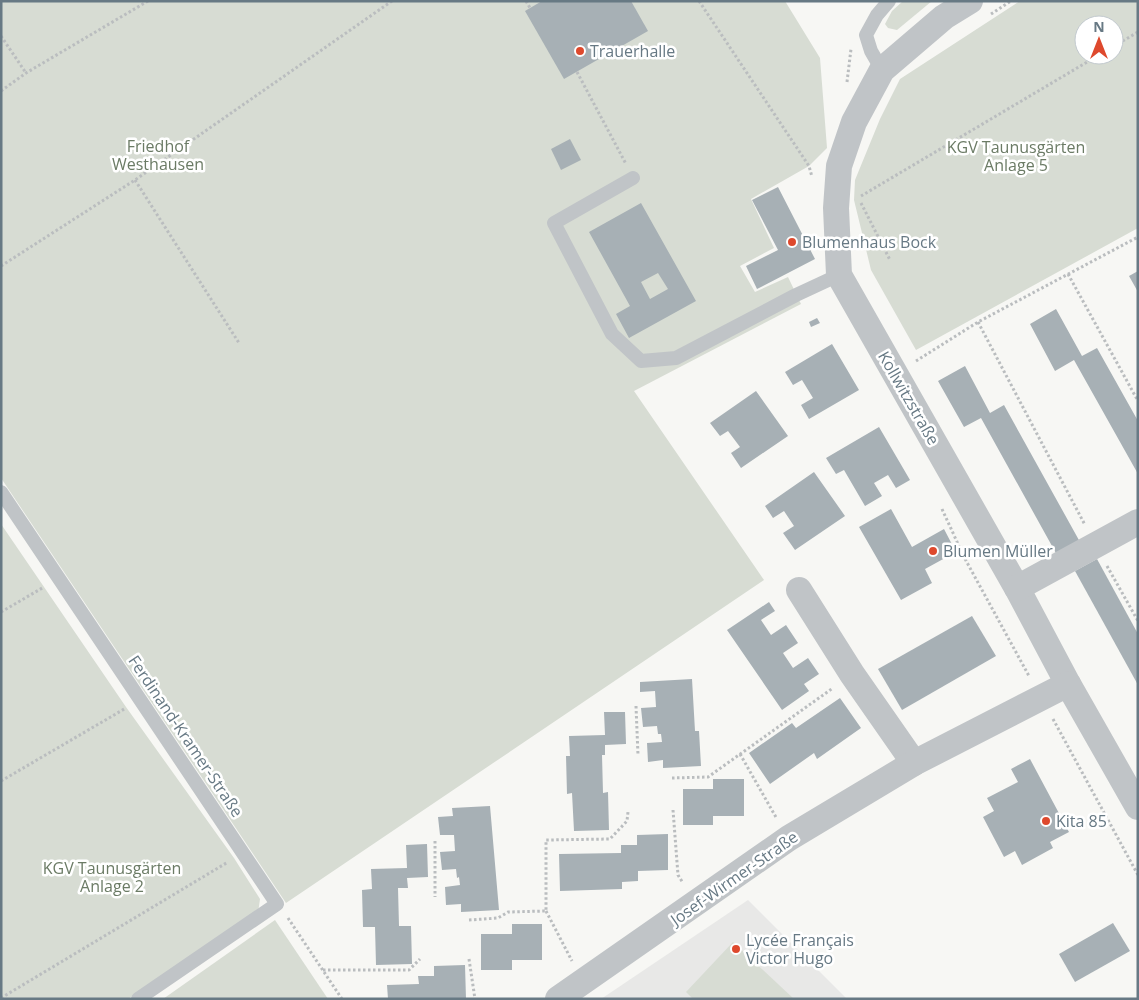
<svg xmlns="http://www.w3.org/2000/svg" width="1139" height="1000" viewBox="0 0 1139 1000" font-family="'Open Sans',sans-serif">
<rect width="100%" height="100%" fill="#f7f7f4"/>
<path fill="#e8e8e7" d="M748,900l99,99h-246z"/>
<g fill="#d7dcd3" fill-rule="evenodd">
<path d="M1,1h784l35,57 7,90 -18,18 -58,33 23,49 -34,18 15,26 33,-15 13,27 -167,87 130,189 -478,323 -285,-425z"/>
<path d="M903,1h29l-35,29 -9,-2 -3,-4 7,-13z"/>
<path d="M1020,1h118v227l-222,122 -45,-80 -17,-70 1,-20 25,-61 20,-40zM1084,25h30v30h-30z"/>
<path d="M1,524l125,183 108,151 26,41 -2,14 -130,86h-127z"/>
<path d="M275,920l53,79h-165z"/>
<path d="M733,942l61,57h-101l-7,-7z"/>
</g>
<g fill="#a7b0b5" fill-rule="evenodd">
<path d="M542,1h89l17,30 -84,48 -39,-68z"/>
<path d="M570,139l11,21 -20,10 -10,-21z"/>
<path d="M778,187l37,72 -58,30 -11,-23 32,-16 -26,-50z"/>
<path d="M641,203l55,98 -67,37 -13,-24 14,-8 -41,-74zM658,273l10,16 -18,10 -9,-17z"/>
<path d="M1138,271v21l-9,-16z"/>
<path d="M1056,309l26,47 15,-8 41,73v53l-64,-114 -19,11 -25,-47z"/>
<path d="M817,318l3,5 -9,4 -2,-5z"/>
<path d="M832,344l27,46 -50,29 -8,-14 12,-7 -11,-18 -9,5 -8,-13z"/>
<path d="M965,366l25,47 14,-8 76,137 -23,13 -76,-137 -17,9 -26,-46z"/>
<path d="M756,391l32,45 -47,32 -10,-15 9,-6 -12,-16 -8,5 -10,-13z"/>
<path d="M879,427l31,53 -14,8 -8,-13 -14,8 8,13 -17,10 -21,-36 -8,4 -10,-16z"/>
<path d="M814,472l31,44 -50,34 -12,-17 11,-7 -10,-15 -11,7 -8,-12z"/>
<path d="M891,509l21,38 32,-18 12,23 -31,17 7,14 -31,17 -42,-73z"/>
<path d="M1097,559l41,75v51l-63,-114z"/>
<path d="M769,602l6,9 -14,9 10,15 15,-10 12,18 -15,10 10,15 15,-10 11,16 -15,10 5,7 -27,19 -55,-80z"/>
<path d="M972,616l24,40 -94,54 -24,-41z"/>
<path d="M692,679l3,52h4l2,35 -38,2v-8l-15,2 -1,-19 15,-1 -1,-8h-3l-1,-8 -14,1 -2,-19 15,-1 -1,-16 -15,1v-10z"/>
<path d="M840,698l21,30 -44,31 -3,-6 -44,31 -21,-31 43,-30 4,5z"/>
<path d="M604,712h21l1,32 -21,1v10h-3l1,38 5,-1 1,38 -35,1 -2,-38 -5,1 -1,-38h4l-1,-20 36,-1z"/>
<path d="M1030,759l39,73 -19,10 3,6 -31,17 -7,-14 -11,6 -21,-40 11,-6 -7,-13 31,-16 -7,-13z"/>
<path d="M713,779h31v37h-31v9h-30v-36h30z"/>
<path d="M490,806l9,104 -38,2v-8l-15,1 -1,-18 15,-2 -1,-8 -2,1 -1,-9 -14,1 -2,-18 15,-1 -1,-16h-14l-2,-18 15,-1 -1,-8z"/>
<path d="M668,834v36l-30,1v10l-16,1v7l-62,2 -1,-37 62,-1v-8h16v-10z"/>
<path d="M427,844l1,33 -21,1 1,10h-10l1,38h12l1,38 -36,1 -1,-38h-12l-1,-37 10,-1 -1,-20 36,-1 -1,-23z"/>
<path d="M1113,923l17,28 -55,31 -16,-28z"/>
<path d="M512,924h30v36h-30v10h-31v-36h31z"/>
<path d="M465,965l1,34h-78l-1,-14 32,-1 -1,-8h16v-10z"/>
</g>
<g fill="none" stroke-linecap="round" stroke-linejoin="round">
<g stroke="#babdbf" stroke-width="3" stroke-dasharray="2.5 2.5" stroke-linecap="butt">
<path d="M526,1l4,7"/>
<path d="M699,1l110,165 3,11"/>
<path d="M991,14l20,-13"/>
<path d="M1,36l25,37"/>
<path d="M1114,46l24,-14"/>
<path d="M577,72l49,92"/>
<path d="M847,82l4,-33"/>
<path d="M1,91l25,-18 122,-72"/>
<path d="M135,180l104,163"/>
<path d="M861,196l238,-141"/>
<path d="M861,203l29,57"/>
<path d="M1,266l134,-86 257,-179"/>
<path d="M1068,274l70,127"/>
<path d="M978,322l107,203"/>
<path d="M916,361l62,-39 160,-85"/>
<path d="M942,509l22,48 65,119"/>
<path d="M1107,566l31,55"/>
<path d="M1,612l43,-25"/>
<path d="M636,706l2,49"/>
<path d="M1053,719l85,156"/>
<path d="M740,754l37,65"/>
<path d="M672,778l36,-1 125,-89"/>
<path d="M1,781l125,-73"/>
<path d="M673,810l5,65 5,8"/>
<path d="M435,841v56"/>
<path d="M546,911l26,50"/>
<path d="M288,918l54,81"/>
<path d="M469,920l29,-2 10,-6 38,-1v-71l64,-1 17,-18 1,-9"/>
<path d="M469,959l6,40"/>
<path d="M323,970h86l11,-11"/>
<path d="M1,998l227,-136"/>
</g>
<g stroke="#c0c4c7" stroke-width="14">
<path d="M882,70l-11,-19 -5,-16 11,-20 12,-14"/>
<path d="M633,178l-79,45 58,111 29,27 35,-3 120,-63 43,-20"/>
<path d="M1,492l276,412 -139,95"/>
</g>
<g stroke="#c0c4c7" stroke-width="26">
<path d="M970,1l-26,16 -62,53 -28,52 -15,44 -3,42 3,67 178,313 51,96 70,123"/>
<path d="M1017,588l121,-66"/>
<path d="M799,590l53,84 62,89"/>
<path d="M558,999l231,-161 125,-75 154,-79"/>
</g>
</g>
<g fill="#de492d" stroke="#fff" stroke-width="2">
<circle cx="580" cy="51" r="5"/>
<circle cx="792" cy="242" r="5"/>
<circle cx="933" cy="551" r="5"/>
<circle cx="1046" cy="821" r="5"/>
<circle cx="736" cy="949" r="5"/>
</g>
<g text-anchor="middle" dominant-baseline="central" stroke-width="5" stroke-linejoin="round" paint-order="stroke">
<g font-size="16" fill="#677984" stroke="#fff" text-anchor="start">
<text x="590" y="51">Trauerhalle</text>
<text x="802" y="242">Blumenhaus Bock</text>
<text x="943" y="551">Blumen Müller</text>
<text x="1056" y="821">Kita 85</text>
<text x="746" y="940">Lycée Français<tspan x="746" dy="18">Victor Hugo</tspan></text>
</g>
<g font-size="16" fill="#6b7b65" stroke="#fff">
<text x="158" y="146">Friedhof<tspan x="158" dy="18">Westhausen</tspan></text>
<text x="1016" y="147">KGV Taunusgärten<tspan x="1016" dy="18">Anlage 5</tspan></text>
<text x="112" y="868">KGV Taunusgärten<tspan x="112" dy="18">Anlage 2</tspan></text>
</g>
<g font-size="16" fill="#677984" stroke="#fff">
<text transform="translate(909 398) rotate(60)">Kollwitzstraße</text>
<text transform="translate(186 736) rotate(56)">Ferdinand-Kramer-Straße</text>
<text transform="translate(734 878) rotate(-35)">Josef-Wirmer-Straße</text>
</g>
</g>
<rect width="1139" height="1000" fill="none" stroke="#677984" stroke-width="5"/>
<g transform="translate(1099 40)"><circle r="24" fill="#ffffff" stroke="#c2c9ce"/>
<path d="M0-4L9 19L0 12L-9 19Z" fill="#de492d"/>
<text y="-8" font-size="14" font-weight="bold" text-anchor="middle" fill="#677984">N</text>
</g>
</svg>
